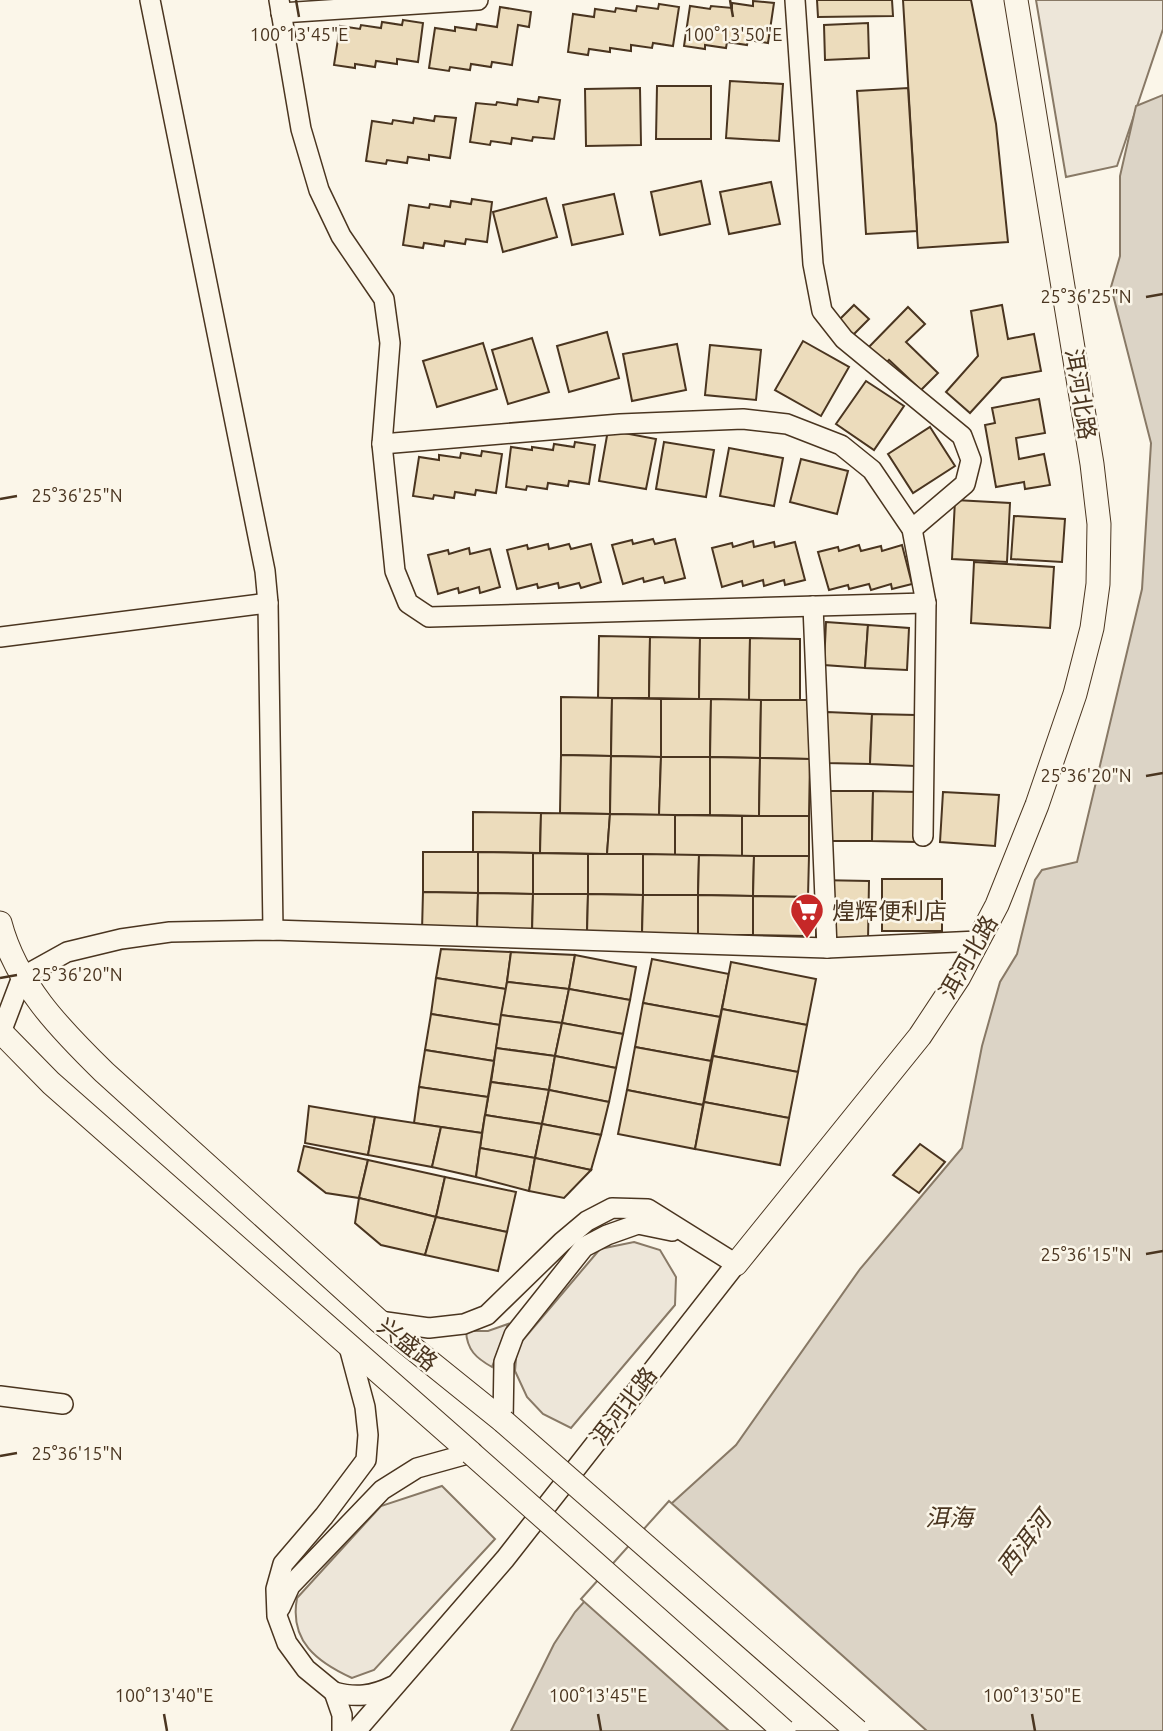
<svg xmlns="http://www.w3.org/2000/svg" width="1163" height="1731" viewBox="0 0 1163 1731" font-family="Ubuntu,'Noto Sans SC',sans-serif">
<rect width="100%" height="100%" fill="#fbf6e9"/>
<g fill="#ede6d9" stroke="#887966" stroke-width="2">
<path d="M1036,0h127v29l-46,137 -51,11z"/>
<path d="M634,1242l26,8 16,27 -1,28 -104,123 -28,-14 -16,-17 -12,-26 2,-24 83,-98z"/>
<path d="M508,1324l-16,43c-16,-9 -25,-17 -26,-36h22z"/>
<path d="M442,1486l53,53 -121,131 -22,8c-35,-16 -63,-37 -55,-80l84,-92z"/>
</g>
<path fill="#dcd4c6" stroke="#887966" stroke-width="2" d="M1163,95v1636h-652l43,-87 21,-32 96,-108 65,-59 124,-176 102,-121 20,-102 18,-64 17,-28 18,-74 7,-10 35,-8 65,-273 9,-146 -40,-156 9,-31v-80l16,-70z"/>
<path fill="#fbf6e9" stroke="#887966" stroke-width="2" d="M669,1501l258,230h-198l-148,-132z"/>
<g fill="#ecdcbc" stroke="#4a3520" stroke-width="2">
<path d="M817,0h75l1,16 -75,1z"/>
<path d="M903,0h68l25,124 12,118 -90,6z"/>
<path d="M753,1l21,2 -6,40 -20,-3 -1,5 -20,-3 -1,6 -21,-3v4l-21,-3 6,-40 20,3 1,-3 21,2v-5l21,3z"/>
<path d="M659,4l20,3 -6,39 -20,-3 -1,5 -21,-3v6l-21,-3v4l-21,-3 -1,6 -20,-3 5,-38 21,3 1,-8 20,3 1,-4 20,3 1,-5 21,3z"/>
<path d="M500,7l31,5 -2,15 -11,-2 -6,40 -20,-3 -1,5 -20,-3 -1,6 -20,-3 -1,4 -20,-3 6,-40 20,3v-4l21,3 1,-6 20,3z"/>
<path d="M403,20l20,3 -5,39 -21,-3v5l-21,-3 -1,6 -20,-3v4l-21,-3 6,-39 20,3 1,-4 20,3 1,-6 20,3z"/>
<path d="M868,23l1,35 -44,2 -1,-35z"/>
<path d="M730,81l53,3 -4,57 -53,-3z"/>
<path d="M657,86h54v53h-55z"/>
<path d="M640,88l1,57 -55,1 -1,-57z"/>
<path d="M908,88l9,143 -51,3 -9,-143z"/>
<path d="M539,97l21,3 -6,39 -21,-2 -1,4 -20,-3 -1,6 -20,-3 -1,4 -20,-3 6,-39 20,2 1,-3 20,3 1,-6 20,3z"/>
<path d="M435,116l21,2 -6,40 -21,-3v5l-21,-3 -1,6 -20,-3 -1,4 -20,-3 6,-40 20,3 1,-4 20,3 1,-5 20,3z"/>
<path d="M701,181l9,43 -50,11 -9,-43z"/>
<path d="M771,182l9,42 -51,10 -9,-42z"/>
<path d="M614,194l9,40 -51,11 -9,-40z"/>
<path d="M546,198l11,39 -54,15 -10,-40z"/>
<path d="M472,199l20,3 -5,40 -21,-3 -1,5 -20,-3 -1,5 -20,-3 -1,5 -20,-3 6,-40 20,3 1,-4 20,3 1,-6 20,3z"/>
<path d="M854,305l15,14 -16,16 -15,-14z"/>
<path d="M1002,305l6,34 26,-5 7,37 -39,7 -32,35 -24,-21 32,-36 -7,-45z"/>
<path d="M908,307l17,17 -19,18 32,31 -17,17 -32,-30 -7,7 -17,-16z"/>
<path d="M607,332l12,46 -50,14 -12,-46z"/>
<path d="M532,338l17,54 -41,12 -16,-54z"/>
<path d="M803,341l46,26 -28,49 -46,-26z"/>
<path d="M483,343l14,46 -60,18 -14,-46z"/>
<path d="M677,344l9,46 -54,11 -9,-47z"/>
<path d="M710,345l51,5 -5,50 -51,-5z"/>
<path d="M866,381l38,25 -30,44 -38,-26z"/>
<path d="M1039,399l6,34 -29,5 3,21 25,-5 6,31 -25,4 -1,-7 -28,5 -11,-62 10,-2 -3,-15z"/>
<path d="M930,427l25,39 -42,27 -25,-39z"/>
<path d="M608,430l48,9 -10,50 -47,-8z"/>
<path d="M575,442l20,3 -6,39 -20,-3 -1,5 -20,-3 -1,6 -20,-3 -1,4 -20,-3 5,-40 21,3v-3l21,3 1,-6 20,3z"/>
<path d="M664,442l50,8 -8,47 -50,-8z"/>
<path d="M729,448l54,10 -9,48 -54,-10z"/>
<path d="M482,451l20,3 -6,39 -20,-3 -1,5 -20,-3 -1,6 -20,-3 -1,4 -20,-3 6,-39 20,3v-5l21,3 1,-5 20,3z"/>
<path d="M801,459l47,12 -11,43 -47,-12z"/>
<path d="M955,500l55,3 -3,59 -55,-3z"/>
<path d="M1014,516l51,3 -3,43 -51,-3z"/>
<path d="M653,539l2,5 20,-5 10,39 -20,5 -2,-6 -19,5 -1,-4 -20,6 -11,-39 20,-5 1,4z"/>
<path d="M753,541l1,6 20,-5 1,5 20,-5 10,38 -20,5 -1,-5 -20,6 -1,-6 -20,6 -1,-5 -20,6 -10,-39 20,-5 1,4z"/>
<path d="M548,544l1,5 20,-5 2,5 20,-5 10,38 -20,6 -2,-5 -20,5 -1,-5 -20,5 -1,-4 -20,5 -10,-39 20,-5 1,4z"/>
<path d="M859,545l2,6 20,-5 1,5 20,-6 10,39 -20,5 -1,-5 -20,6 -2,-6 -20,5 -1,-4 -19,5 -11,-38 20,-5 1,4z"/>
<path d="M469,548l1,6 20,-5 10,38 -20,6 -1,-6 -20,6 -1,-5 -20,6 -10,-39 20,-5 1,4z"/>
<path d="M974,562l80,5 -4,61 -79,-5z"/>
<path d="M826,622l42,3 -3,43 -41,-3z"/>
<path d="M868,625l41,3 -2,42 -42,-2z"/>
<path d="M599,636l51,1 -1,61h-51z"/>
<path d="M650,637l50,1 -1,61 -50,-1z"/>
<path d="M700,638h50l-1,62 -50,-1z"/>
<path d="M750,638l50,1v61h-51z"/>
<path d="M561,697l51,1 -1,58 -50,-1z"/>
<path d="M612,698l49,1v58l-50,-1z"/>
<path d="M661,699h50l-1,58h-49z"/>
<path d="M711,699l50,1 -1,58 -50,-1z"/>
<path d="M761,700h50l-1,59 -50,-1z"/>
<path d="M827,712l45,2 -2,50 -44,-1z"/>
<path d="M872,714l44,1 -1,51 -45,-2z"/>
<path d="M561,755l50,1 -1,58 -50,-1z"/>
<path d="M611,756l50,1 -2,58 -49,-1z"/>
<path d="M661,757h49v58h-51z"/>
<path d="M710,757l50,1 -1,58 -49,-1z"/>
<path d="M760,758l50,1 -1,57h-50z"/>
<path d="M829,791h44l-1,50h-44z"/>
<path d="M873,791l45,1 -1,50 -45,-1z"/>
<path d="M943,792l56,3 -4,51 -55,-4z"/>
<path d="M473,812l68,1 -1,40 -67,-1z"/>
<path d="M541,813l69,1 -3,40 -67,-1z"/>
<path d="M610,814l65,1v40l-68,-1z"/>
<path d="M675,815l67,1v40l-67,-1z"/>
<rect x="742" y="816" width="67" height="40"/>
<path d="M423,852h55v41l-55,-1z"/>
<path d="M478,852l55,1v41l-55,-1z"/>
<path d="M533,853l55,1v40h-55z"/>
<path d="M588,854h55v41l-55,-1z"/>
<path d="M643,854l56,1 -1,40h-55z"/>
<path d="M699,855l55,1 -1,40 -55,-1z"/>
<path d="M754,856h55l-1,41 -55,-1z"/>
<rect x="882" y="879" width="60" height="52"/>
<path d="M817,880l52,1 -1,60 -52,-2z"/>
<path d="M423,892l55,1 -1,39 -55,-1z"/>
<path d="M478,893l55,1 -1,39 -55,-1z"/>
<path d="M533,894h55l-1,39h-55z"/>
<path d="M588,894l55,1 -1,39 -55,-1z"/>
<path d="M643,895h55v40l-56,-1z"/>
<path d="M698,895l55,1v39h-55z"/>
<path d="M753,896l55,1v39l-55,-1z"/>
<path d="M441,949l70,3 -5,37 -70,-11z"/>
<path d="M511,952l64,3 -6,34 -62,-7z"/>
<path d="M575,955l61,12 -6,33 -61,-11z"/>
<path d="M652,959l77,15 -9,43 -77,-14z"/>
<path d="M731,962l85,17 -9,46 -85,-16z"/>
<path d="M436,978l70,11 -6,36 -69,-11z"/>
<path d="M507,982l62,7 -7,34 -61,-8z"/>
<path d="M569,989l61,11 -7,34 -61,-11z"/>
<path d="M643,1003l77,14 -9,44 -76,-14z"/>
<path d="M722,1009l85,16 -9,47 -85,-16z"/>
<path d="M431,1014l69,11 -6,36 -69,-11z"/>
<path d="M501,1015l61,8 -7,33 -59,-8z"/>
<path d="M562,1023l61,11 -7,34 -61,-12z"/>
<path d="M635,1047l76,14 -8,44 -76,-15z"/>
<path d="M496,1048l59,8 -6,34 -58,-8z"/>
<path d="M425,1050l69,11 -6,36 -69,-10z"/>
<path d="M555,1056l61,12 -7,34 -60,-12z"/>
<path d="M713,1056l85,16 -9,46 -85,-16z"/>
<path d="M491,1082l58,8 -7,34 -57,-9z"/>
<path d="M419,1087l69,10 -6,36 -68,-10z"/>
<path d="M549,1090l60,12 -8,33 -59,-11z"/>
<path d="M627,1090l76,15 -8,44 -77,-15z"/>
<path d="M704,1102l85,16 -9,47 -85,-16z"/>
<path d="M309,1106l66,11 -7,38 -63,-12z"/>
<path d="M485,1115l57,9 -7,34 -55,-10z"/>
<path d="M375,1117l66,10 -9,40 -64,-12z"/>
<path d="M542,1124l59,11 -10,35 -56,-12z"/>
<path d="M441,1127l41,6 -6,44 -44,-10z"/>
<path d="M920,1144l25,18 -26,31 -26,-18z"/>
<path d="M304,1146l64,14 -9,38 -33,-5 -28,-22z"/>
<path d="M480,1148l55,10 -6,33 -53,-14z"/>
<path d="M535,1158l56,12 -27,28 -35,-7z"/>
<path d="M368,1160l77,17 -9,40 -77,-19z"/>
<path d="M445,1177l71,15 -9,40 -71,-15z"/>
<path d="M359,1198l77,19 -11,38 -44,-10 -26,-22z"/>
<path d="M436,1217l71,15 -9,39 -73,-16z"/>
</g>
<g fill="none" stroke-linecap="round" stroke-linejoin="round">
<g stroke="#4a3520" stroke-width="22">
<g id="minor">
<path d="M150,0l115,571 3,32 5,327"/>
<path d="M279,0l22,129 18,61 22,46 43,63 6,44 -8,101 13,127 13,32 21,14 497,-14"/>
<path d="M795,0l18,264 9,47 22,28 118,97 9,24 -6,24 -53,45"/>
<path d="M281,13l197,-13"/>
<path d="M382,444l238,-20 123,-5 44,5 54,21 31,25 40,59 14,74 -3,233"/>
<path d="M813,606l14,342"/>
<path d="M0,637l268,-34"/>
<path d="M0,1035l22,-58 45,-25 54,-13 49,-7 103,-2 554,18 151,-7"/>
<path d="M0,1396l63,8"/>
<path d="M503,1421l1,-59 10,-27 70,-88 23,-12 31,-11 34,7"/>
<path d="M280,1608l10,-22 92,-96 35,-22 54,-15"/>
<path d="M334,1692l-28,-23 -19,-26 -10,-27 -1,-27 7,-25 41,-48 42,-56 2,-25 -3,-28 -16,-60"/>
<path d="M342,1731v-16l-8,-23c22,6 38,4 59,-6"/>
<path d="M356,1731l149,-172 231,-295 -88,-55 -36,-1 -25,13 -25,21 -75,73 -23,9 -35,4 -50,-7"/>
</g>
</g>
<g stroke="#4a3520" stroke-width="25">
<g id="tertiary">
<path d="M0,923c16,61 60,106 104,149l275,249 124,100"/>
<path d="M0,1031l51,52 420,370"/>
<path d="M736,1264l184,-228 39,-59 38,-72 40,-100 38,-111 17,-66 6,-44 1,-60 -7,-60 -76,-464"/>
</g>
</g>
<use href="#minor" stroke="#fbf6e9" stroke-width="19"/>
<use href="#tertiary" stroke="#fbf6e9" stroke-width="23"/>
<g stroke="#4a3520" stroke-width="25" stroke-linecap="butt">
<g id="tertiary-bridge">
<path d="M503,1421l354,310"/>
<path d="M471,1453l313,278"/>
</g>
</g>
<use href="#tertiary-bridge" stroke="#fbf6e9" stroke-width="23"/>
</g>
<path fill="none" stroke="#4a3520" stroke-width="2.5" d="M296,0l3,17M730,0l3,17M1146,297l17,-3M0,499l17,-3M1146,776l17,-3M0,978l17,-3M1146,1254l17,-3M0,1456l17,-3M164,1714l3,17M598,1714l3,17M1032,1714l3,17"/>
<defs>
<g id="supermarket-pin" transform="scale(1.75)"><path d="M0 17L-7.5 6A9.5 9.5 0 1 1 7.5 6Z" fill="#c62828" stroke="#fbf6e9"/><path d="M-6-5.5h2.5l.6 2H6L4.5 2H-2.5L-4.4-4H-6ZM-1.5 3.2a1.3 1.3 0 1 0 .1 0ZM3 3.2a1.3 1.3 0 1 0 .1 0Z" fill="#fff"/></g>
</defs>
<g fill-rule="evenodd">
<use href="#supermarket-pin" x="807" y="910"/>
</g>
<g text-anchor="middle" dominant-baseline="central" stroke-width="5" stroke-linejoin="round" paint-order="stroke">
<g font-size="23" fill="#4a3520" stroke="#fbf6e9">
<text transform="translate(1081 394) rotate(81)">洱河北路</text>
<text transform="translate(968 957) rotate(-60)">洱河北路</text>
<text transform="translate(408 1344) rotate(39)">兴盛路</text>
<text transform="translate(623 1406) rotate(-52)">洱河北路</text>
</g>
<g font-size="23" fill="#4a3520" stroke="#fbf6e9" text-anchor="start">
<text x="832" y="910">煌辉便利店</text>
</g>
<g font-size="24" font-style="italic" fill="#4a3520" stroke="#fbf6e9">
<text x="949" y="1517">洱海</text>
<text transform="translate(1024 1543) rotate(-53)">西洱河</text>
</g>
</g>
<g font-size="18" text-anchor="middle" fill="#4a3520" stroke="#fbf6e9" stroke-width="5" stroke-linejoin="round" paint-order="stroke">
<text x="299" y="41">100°13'45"E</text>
<text x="733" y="41">100°13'50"E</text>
<text x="1086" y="303">25°36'25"N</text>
<text x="77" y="502">25°36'25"N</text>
<text x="1086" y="782">25°36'20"N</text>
<text x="77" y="981">25°36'20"N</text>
<text x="1086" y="1261">25°36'15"N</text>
<text x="77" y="1460">25°36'15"N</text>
<text x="164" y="1702">100°13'40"E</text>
<text x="598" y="1702">100°13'45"E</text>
<text x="1032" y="1702">100°13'50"E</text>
</g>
</svg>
